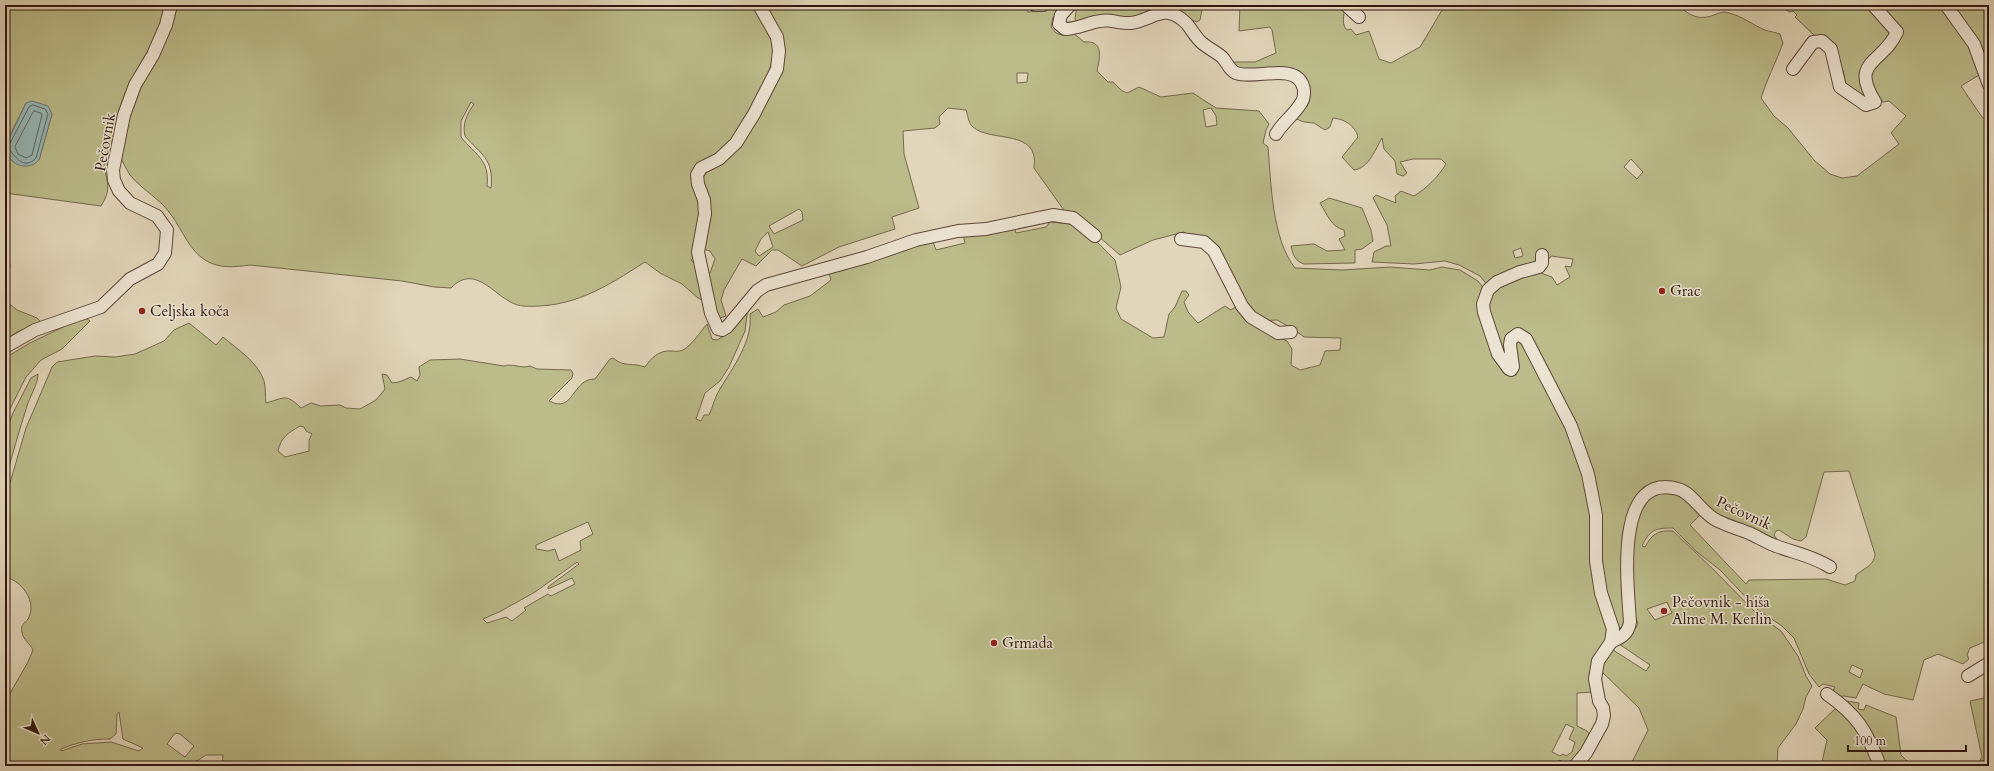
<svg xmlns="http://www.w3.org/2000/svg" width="1994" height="771" viewBox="0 0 1994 771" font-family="Cardo,serif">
<rect width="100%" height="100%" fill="#e1d6ba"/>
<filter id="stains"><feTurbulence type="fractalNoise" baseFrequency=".005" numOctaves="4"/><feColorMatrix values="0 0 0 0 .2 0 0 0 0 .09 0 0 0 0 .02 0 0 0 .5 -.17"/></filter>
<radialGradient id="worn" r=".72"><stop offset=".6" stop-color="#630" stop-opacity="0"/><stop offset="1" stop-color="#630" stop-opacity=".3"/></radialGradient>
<g fill="#bbbc8a" stroke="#75694c" fill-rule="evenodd">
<path d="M10,5h156l-8,26 -34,66 -7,22 -7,38 -6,9c4,18 7,24 -3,40l-96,-13v-95l2,-7 -2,-2v-76zM26,103l26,11 -13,46 -31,-21z"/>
<path d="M175,5h578l15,26 4,10 1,17 -4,13 -16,39 -18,32 -24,20 -12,4 -8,11 1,8 8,17 -6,55 -3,3 6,6 7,35 -6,-3 -16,-14 -22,-11 -15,-11c-39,25 -73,47 -122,44 -26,-2 -45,-46 -72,-18l-17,-1 -32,-6 -152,-16c-15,2 -31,4 -45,-5 -15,-9 -23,-30 -33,-44 -11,-17 -30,-26 -42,-41 -4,-6 -7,-13 -10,-19l10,-45zM471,102l3,2c-7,10 -12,20 -9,32 16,19 29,22 26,52l-4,-2c3,-27 -12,-31 -26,-49v-16z"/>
<path d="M759,5h264l5,7 11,-1 12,-6h14l-12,12 -2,10 5,6 6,2 10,-3 12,10c20,-2 16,15 13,29l11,11h5l8,8 6,3 12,-6 22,10 32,-4 23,15 43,3 10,13 -3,6 -3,13 5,4c3,36 4,92 27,121l47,2 48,-3 40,3 12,-3 18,3 18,11 7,9 -5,17 34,68h2l1,-6 -2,-31 8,3 57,116 31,177 -18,58 -16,1v33l10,5 4,6 -18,29h-9l-4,-6 -10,6h-1328l1,-11h-17l-17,11h-184v-64l23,-40 5,-12c-3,-7 -10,-10 -11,-18 -2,-7 3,-9 6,-13 10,-17 -7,-39 -23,-42v-77l21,-72 26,-61 5,-5 38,-6 20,1 20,-3 29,-13 10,-11 15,-7 27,22 7,-8c14,12 35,25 41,44 2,7 1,15 2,22 18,-5 20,-10 35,5l10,-5 10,3 19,-1 6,3 14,1 16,-9 9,-11 -3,-15 5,1 5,8 7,-1 12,-5 6,4 3,-6 -1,-8 11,-7 30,-1 44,7c9,-3 17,3 26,0l7,3 34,1 2,3 -1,5 -23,23c26,13 22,-22 46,-22l15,-20 3,-1c12,10 19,4 32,9 6,-9 14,-17 26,-16 5,0 7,1 12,-1 9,-5 18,-19 24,-26l5,15 5,1 7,-4 24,-28 -3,23 -16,36 -9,14 -15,12 -9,26 5,2 3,-6h5c4,-8 6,-19 11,-26 13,-22 33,-48 30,-75l8,-5 5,8 13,-5 8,-7 26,-9 21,-16 -2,-7 103,-34 4,11 29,-7 -2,-8 50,-11 3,9 30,-6 4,-5 21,2 17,9 27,27 6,27 -5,21 5,11 32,19 11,-1 5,-23 6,-7 7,-16h4l3,4 -5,7 4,10 10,11 27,-17 6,4 4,-3 9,12 13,9 30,13 5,8 -1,16 9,5 20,-5 5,-14 15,-1 1,-12 -37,-1 -11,-8 -16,-9 -19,1 -45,-67 -29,-22 -31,8 -33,15 -37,-32 -15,-7 -34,-48c6,-40 -43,-25 -61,-41 -5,-4 -5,-12 -7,-17l-18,-2 -9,9 1,7 -5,4 -32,3 1,23 15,54 -27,9 3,12 -56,18 -37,19 -24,-16h-6l-16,16 -14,-7 -18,31 -3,10 5,16 -9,3 -13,-46h6l5,-14 -5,-8 -7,-2 -3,-67 9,-13 10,-5 61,-105zM1017,73h11l-1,9 -10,1zM1211,108l5,8 1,9 -11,2 -3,-17zM799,209l3,3 1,8 -29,14 -5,-8zM768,232l5,15 -14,9 -4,-5 6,-12zM300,426l4,1 2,4 6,3 -3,6v11l-24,6 -7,-6c3,-14 10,-18 22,-25zM588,522l5,12 -13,7 1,9 -22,11 -4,-12 -7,2 -12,-2v-4zM577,562l2,2 -31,23v2l24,-11 3,6 -24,12 -3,-2 -24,14 2,2 -14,11 -6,-4 -19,6 -4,-4 18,-8 34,-19zM119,712l4,27 20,9 -4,3 -28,-9 -29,2 -21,7v-2c17,-7 31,-10 49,-10l6,-5 1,-20zM1566,724l8,4 -5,11 6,3 -3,10 -6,4 -3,-2 -3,2 -8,-4zM175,733l5,1 14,12 -9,11 -18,-13z"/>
<path d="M1077,5h88v5l-23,7 -63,7 -4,-5z"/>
<path d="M1179,5h24l-3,15 -3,2 -18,-7z"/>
<path d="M1240,5h103l2,2c-1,8 -4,17 2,23l4,-1 5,6 13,-4 10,28 12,4 29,-16 25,-42h233c11,10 20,16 36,10 5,-2 9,-4 15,-2 13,3 24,12 36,17 5,2 10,2 15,4l3,9c-7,19 -16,36 -22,55l13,18 14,12 26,32 16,14 12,4 15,-2 42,-32 -8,-11 15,-17 -17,-15 -6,1c-4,-5 -14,-12 -16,-19 -6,-23 43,-39 32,-58 -4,-7 -17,-14 -24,-20h66l30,40 8,30 -18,11 21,31 7,5v518l-19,8 -3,7 2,4 -6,5 -25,-10 -14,6 -11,40 -29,-6 -21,-10 -7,14 -12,-2 -9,1 -4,-3 4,-7 -12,-3 -4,3 -10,-13 -15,-36 -12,-12 -24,-16 -38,-40 -23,-18 -24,-24c-17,0 -23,1 -31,18l3,1c7,-13 13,-17 28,-16l41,39 43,44 24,17 17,25 8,20 6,10 -6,11 -3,12 -7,15 -18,24 -1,18h-147l18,-36 -9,-22 -41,-40 8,-17 21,-16 4,-5 5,-2 2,-5c-2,-4 -5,-9 -6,-13 -4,-18 -6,-41 -4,-59 6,-50 27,-92 73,-37l-11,11 56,59 3,-4 77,-1 19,6 10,-4 1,-6c7,-6 19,-10 19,-21l-26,-83 -25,1 -18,65 -5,4 -8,-2 -14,-9 -3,1 -2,4 4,6 -2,4c-21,-9 -46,-17 -65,-28 -13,-8 -19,-23 -34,-30 -42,-18 -52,46 -53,74 -1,21 5,41 5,61l-2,5 -10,1 -9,-18 -7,-22 -3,-30 2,-29 -9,-52 -19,-54 -37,-68 -5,-15 -6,-7 -6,-2 -6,2 -5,8 3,23 -3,-1 -6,-8 -15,-50 8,-18 13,-8 28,-8 17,6 5,8 13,-8 -5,-11 6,1 2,-8 -22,-3 -1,2 -9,1 -1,-2 -4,1 -1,9 -29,9 -18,10 -8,-10 -21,-11 -14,-4 -31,3 -42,-2 2,-10 12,-6h5l-4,-21 -14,-27 3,-3 20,8 -1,-7 6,-5 13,5c13,-8 24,-19 32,-32l-5,-5h-28l-13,3 7,11 -4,3 -6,-2 -2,-13 -11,-12 -2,-11c-7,12 -13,30 -28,32l-12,-13 16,-20c-3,-12 -14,-18 -25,-19l-3,9 -5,3 -11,-7 -10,-1 -13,-5c11,-12 16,-22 12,-39l-16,-9 -49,3 -6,-4 1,-6h22l21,-9 -4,-23 -2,-3 -31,4zM1631,159l12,13 -6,7 -13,-12zM1521,248l2,8 -8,2 -2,-7zM1667,602l5,11 -17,7 -8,-11zM1619,644l31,21 -4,6 -33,-21zM1852,665l11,5 -3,8 -11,-6z"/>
<path d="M1776,5h93l25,28 -31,39 7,30 -30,-19 5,-2 -2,-11h-6l-21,-33 -21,-20 2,-2 -4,-4 -3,1z"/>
<path d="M1950,5h39v75z"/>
<path d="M1329,198l33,10 9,22 2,11 -11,8 -7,1v13l-51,1c-9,-3 -11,-9 -13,-18l23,-2 13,7 18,-1 -6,-11 6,-3 -1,-6c-13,-3 -17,-16 -24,-27z"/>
<path d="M5,237h2l3,30 -4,4 2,3 -3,6z"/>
<path d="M5,300l12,10 20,8 5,5 -25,9 -12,8z"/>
<path d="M84,317l6,4 -28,28 -21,11 -15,17 -21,42v-61l25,-15z"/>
<path d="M38,374c0,10 -8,22 -11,32 -8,25 -15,50 -22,75v-47l8,-21 18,-35z"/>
<path d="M1989,697v69h-12l5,-9 -12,-56z"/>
<path d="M1846,701l13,2 -1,6 6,1 2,-5 30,12 5,38 11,11h-30z"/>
<path d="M1836,708l11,5 30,53h-56l6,-26 -12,-12z"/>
</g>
<path fill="#96b7b7" stroke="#6d7773" d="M32,101l16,5 4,8 -13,46c-12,13 -34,4 -33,-15l20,-42z"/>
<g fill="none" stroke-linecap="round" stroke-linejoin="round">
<g stroke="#626662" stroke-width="1">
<path d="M33,105l12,4 3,5 -12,44c-12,13 -22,-2 -28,-11l21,-40z"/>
<path d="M34,111l7,2 1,2 -10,40 -6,3 -8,-4 -3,-7z"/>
</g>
<g stroke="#5c4638" stroke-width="14">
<g id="minor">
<path d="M759,5l18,32 2,14 -2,18 -23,45 -18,29 -17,16 -18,9 -4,7 1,9 6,16 1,14 -7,38 13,61 7,16 4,1 5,-3 30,-36 9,-6 101,-28 49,-17 42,-9 28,-2 67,-14 20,3 22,18"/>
<path d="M1035,5h8"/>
<path d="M1070,5l-9,10 -2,9 6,5c13,0 24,-7 36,-8 10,-2 20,3 30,2 22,-3 34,-22 56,1 5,6 9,14 15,19 6,5 14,9 20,14 5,5 7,13 14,16 19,7 59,-11 67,13 2,4 1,14 -2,17 -7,12 -18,19 -25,31"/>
<path d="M1346,5l13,12"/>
<path d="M1946,5l28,39 15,41"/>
<path d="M1793,69l20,-27 9,-1 9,8 9,38 26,18 9,-3c-26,-42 8,-38 22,-70l-24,-27"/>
<path d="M1181,239l23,3 10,9 28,55 9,11 27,16 13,-1"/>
<path d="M1542,255v8l-3,4 -19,5 -23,10 -9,8 -5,14 1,8 14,42 11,15 2,1 2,-3 -3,-22 1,-6 7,-5 8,5 45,87 17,48 8,41v46l5,32 12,36 -2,13 -13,19 -3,18 4,22 4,7 1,8 -2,8 -16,29 -11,13"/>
<path d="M5,347l30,-17 66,-23 29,-28 28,-15 7,-11 2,-23 -10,-14 -27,-13 -11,-12 -5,-11 -1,-10 11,-55 11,-30 18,-30 13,-30 5,-20"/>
<path d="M1611,642c11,-5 17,-8 19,-20 -2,-35 -17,-151 48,-133 15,4 24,25 40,32 10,5 21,8 31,12 9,4 18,10 27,13 19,7 37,10 54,21"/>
<path d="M1968,676l21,-13"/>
<path d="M1827,694c30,21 40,37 53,72"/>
</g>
</g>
<use href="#minor" stroke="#ece4d2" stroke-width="12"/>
</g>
<g fill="#8f2418" stroke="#ece4d2" stroke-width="1.5">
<circle cx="1662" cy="291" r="4"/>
<circle cx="142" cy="311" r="4"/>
<circle cx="1664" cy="611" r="4"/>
<circle cx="994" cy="643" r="4"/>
</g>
<g text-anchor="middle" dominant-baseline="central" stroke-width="3" stroke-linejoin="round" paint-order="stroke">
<g font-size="15" fill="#2f160d" stroke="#ece4d2">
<text transform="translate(105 142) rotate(-80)">Pečovnik</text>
<text transform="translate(1744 513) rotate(25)">Pečovnik</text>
</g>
<g font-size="15" fill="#2f160d" stroke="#ece4d2" text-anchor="start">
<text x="1670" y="291">Grac</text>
<text x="150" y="311">Celjska koča</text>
<text x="1672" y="602">Pečovnik - hiša<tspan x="1672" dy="17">Alme M. Kerlin</tspan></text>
<text x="1002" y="643">Grmada</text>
</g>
</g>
<rect width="1994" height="771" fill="none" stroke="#e1d6ba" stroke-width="20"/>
<rect x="6" y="6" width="1982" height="759" fill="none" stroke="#2f160d" stroke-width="2"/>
<rect x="10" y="10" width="1974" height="751" fill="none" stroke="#2f160d"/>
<g transform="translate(38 733) rotate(134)" stroke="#ece4d2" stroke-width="3" paint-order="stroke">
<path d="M0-3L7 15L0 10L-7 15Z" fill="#2f160d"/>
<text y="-6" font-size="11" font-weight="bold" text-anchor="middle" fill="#2f160d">N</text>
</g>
<path d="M1848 745v6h118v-6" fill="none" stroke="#2f160d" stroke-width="2"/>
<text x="1854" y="745" font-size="12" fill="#2f160d" stroke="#ece4d2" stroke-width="3" paint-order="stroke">100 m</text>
<rect width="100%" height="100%" filter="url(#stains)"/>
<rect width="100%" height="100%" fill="url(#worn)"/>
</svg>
